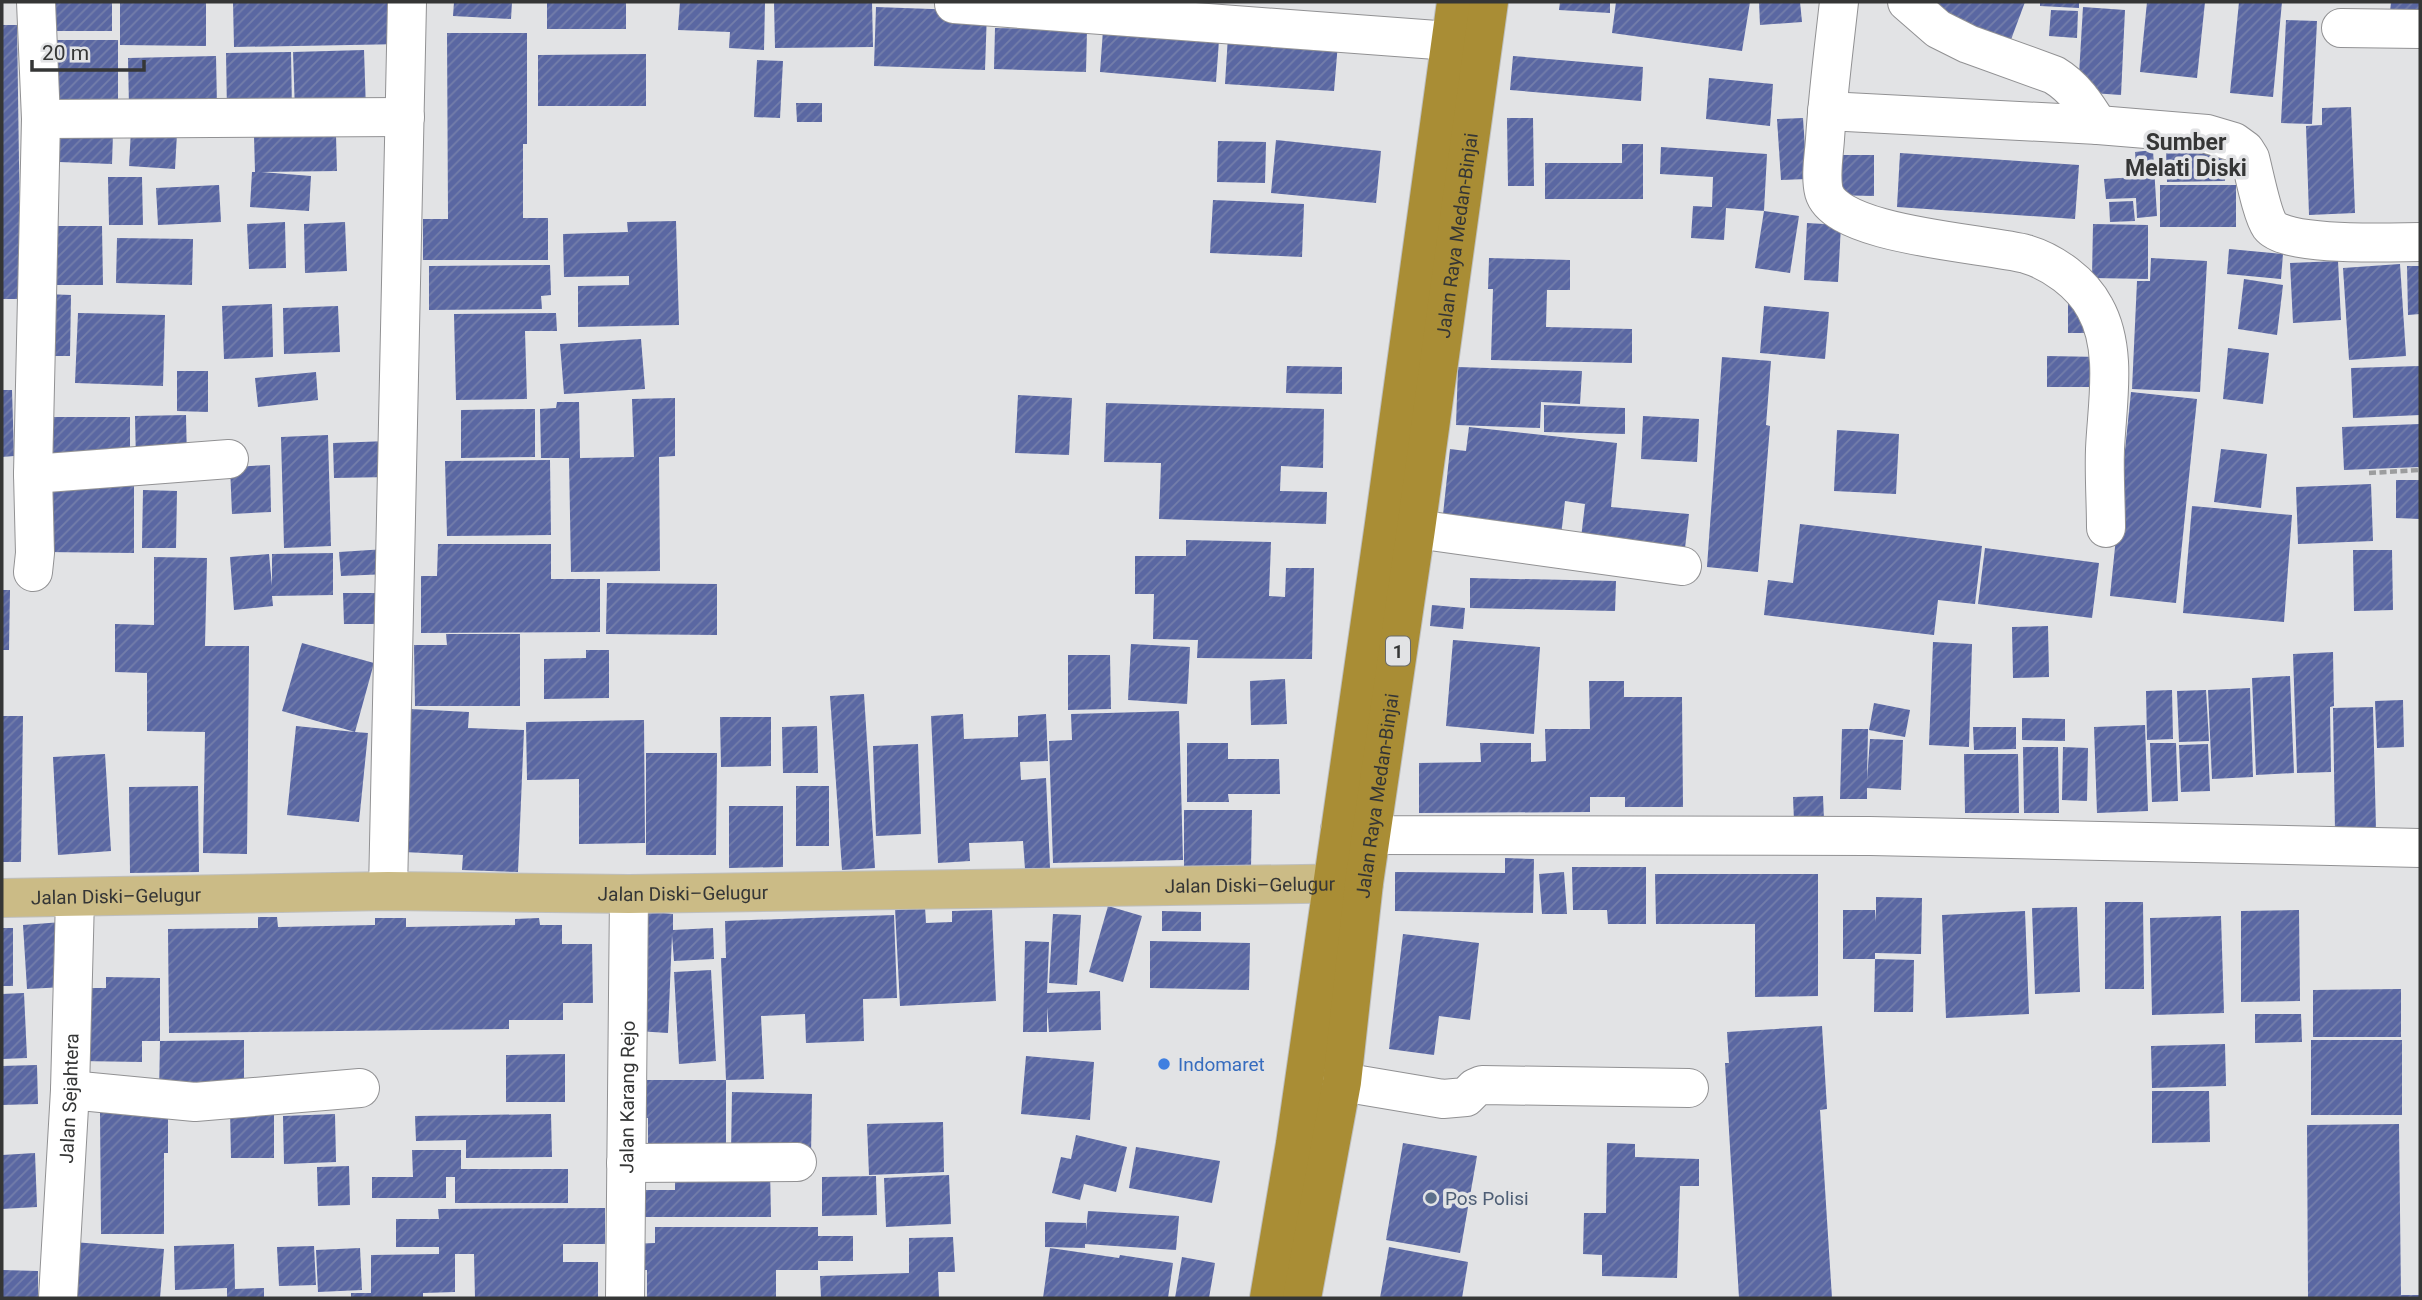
<svg xmlns="http://www.w3.org/2000/svg" width="2422" height="1300" viewBox="0 0 2422 1300" font-family="Roboto,sans-serif">
<defs>
<pattern id="building-hatch" width="6" height="6" patternUnits="userSpaceOnUse" patternTransform="scale(1.75)"><rect width="6" height="6" fill="#5a67a2"/><path d="M-1 1l2-2M0 6l6-6M5 7l2-2" fill="none" stroke="#747eaa"/></pattern>
</defs>
<rect width="100%" height="100%" fill="#e2e3e5"/>
<g fill="url(#building-hatch)">
<rect x="54" y="2" width="58" height="29"/>
<path d="M206,2v44l-86,-1v-42z"/>
<path d="M233,2h171l1,42 -171,3z"/>
<path d="M454,2h58l-1,17 -58,-3z"/>
<rect x="547" y="2" width="79" height="27"/>
<path d="M680,2h85l-1,48 -35,-2 1,-16 -52,-2z"/>
<path d="M774,2h98l1,45 -98,1z"/>
<path d="M1560,2h50v11l-51,-3z"/>
<path d="M1616,2h134l-8,49 -130,-18z"/>
<path d="M1759,2h41l2,20 -42,3z"/>
<path d="M1935,2h90l-16,43 -79,-31z"/>
<path d="M2040,2h39v6l-39,-2z"/>
<path d="M2147,2h58l-8,76 -57,-6z"/>
<path d="M2239,2h43l-9,95 -43,-4z"/>
<path d="M2391,2h29v11l-30,-1z"/>
<path d="M876,7l111,4 -2,59 -111,-4z"/>
<path d="M2083,7l42,3 -4,85 -43,-3z"/>
<path d="M2051,10l27,1 -1,27 -28,-2z"/>
<path d="M2286,20l31,1 -5,103 -31,-1z"/>
<path d="M2,25h15l4,274h-19z"/>
<path d="M995,28l92,2 -1,42 -92,-3z"/>
<path d="M1103,30l116,10 -3,42 -116,-10z"/>
<path d="M447,33h80v111h-4v74h25v42h-125v-41h25z"/>
<path d="M1228,36l110,7 -4,48 -109,-7z"/>
<rect x="48" y="40" width="70" height="71"/>
<path d="M364,50l2,60 -71,2 -2,-60z"/>
<path d="M291,52l1,59 -65,1 -1,-59z"/>
<path d="M646,54v52h-108v-51z"/>
<path d="M216,56l1,50 -88,1 -1,-49z"/>
<path d="M1513,56l130,11 -2,34 -131,-11z"/>
<path d="M757,60l26,1 -3,57 -26,-1z"/>
<path d="M1709,78l64,6 -3,42 -64,-7z"/>
<path d="M796,103h26v19h-25z"/>
<path d="M2351,107l4,106 -46,2 -3,-89 16,-1v-17z"/>
<path d="M1507,118h26l1,68h-26z"/>
<path d="M1803,118l4,61 -26,1 -4,-61z"/>
<path d="M131,130l46,3 -2,36 -46,-3z"/>
<path d="M60,132l53,1 -1,31 -53,-2z"/>
<path d="M336,135l1,36 -76,1 50,4 -2,35 -59,-4 2,-35h3l-1,-36z"/>
<path d="M1276,140l105,11 -5,52 -105,-10z"/>
<path d="M1218,141l48,1 -1,41 -48,-1z"/>
<path d="M1622,144h21v55h-98v-36h77z"/>
<path d="M1661,147l106,7 -3,57 -38,-3 -2,32 -33,-2 2,-32 19,1 1,-30 -53,-3z"/>
<path d="M2153,150l4,66 -20,2 -1,-20 -30,1 -2,-20 33,-2 -2,-25z"/>
<path d="M2166,150h58l1,31 -58,1z"/>
<path d="M1900,153l179,12 -4,54 -178,-12z"/>
<path d="M1829,155h45v41l-45,-1z"/>
<path d="M108,177h34l1,48h-34z"/>
<path d="M219,185l2,37 -63,3 -2,-37z"/>
<rect x="2160" y="185" width="76" height="42"/>
<path d="M1213,200l91,4 -2,53 -92,-4z"/>
<path d="M2133,201l2,20 -25,1 -1,-20z"/>
<path d="M1764,211l35,5 -9,57 -35,-5z"/>
<path d="M676,221l3,104 -101,2v-41l51,-1v-9l-65,1 -1,-43 65,-2 -1,-10z"/>
<path d="M285,222l1,46 -37,1 -2,-45z"/>
<path d="M345,222l2,49 -42,2 -1,-49z"/>
<path d="M1807,223l34,2 -3,57 -34,-2z"/>
<path d="M2093,224l55,1v54l-56,-1z"/>
<path d="M40,226h62l1,59h-62z"/>
<path d="M117,238l76,1 -1,46 -76,-2z"/>
<path d="M2229,249l54,5 -2,25 -54,-5z"/>
<path d="M1489,258l81,2v30h-23l-1,37 86,2v34l-141,-3 2,-71h-5z"/>
<path d="M2151,258l56,3 -7,131 -68,-3 5,-108h13z"/>
<path d="M2338,261l3,59 -48,3 -3,-60z"/>
<path d="M2400,264l6,92 -57,4 -6,-92z"/>
<path d="M550,265l1,30 -10,1 1,13 -113,1v-44z"/>
<path d="M2407,266h13v48l-12,1z"/>
<path d="M2244,279l39,6 -6,50 -39,-6z"/>
<path d="M45,294l26,1 -1,61h-28z"/>
<path d="M2088,303l1,30h-21v-29z"/>
<path d="M272,304l1,53 -49,2 -2,-53z"/>
<path d="M338,306l2,46 -56,2 -1,-46z"/>
<path d="M1764,306l65,6 -4,47 -65,-6z"/>
<path d="M78,313l87,2 -2,71 -88,-3z"/>
<path d="M556,313l1,18h-32l2,68 -71,1 -2,-86z"/>
<path d="M641,339l4,50 -81,5 -4,-50z"/>
<path d="M2228,348l41,5 -6,51 -40,-5z"/>
<path d="M2047,356l53,1v30h-53z"/>
<path d="M1722,357l49,4 -5,64 4,1 -12,146 -51,-5z"/>
<path d="M1287,366l55,1v27l-56,-1z"/>
<path d="M2420,366v49l-67,3 -2,-50z"/>
<path d="M1458,367l124,4 -2,33 -39,-2 -1,26 -84,-3z"/>
<path d="M177,371h31v41l-31,-1z"/>
<path d="M316,372l2,28 -60,7 -3,-29z"/>
<path d="M2,390h10l2,66 -12,1z"/>
<path d="M2131,392l66,7 -21,204 -66,-7z"/>
<path d="M1018,395l54,3 -3,57 -54,-2z"/>
<path d="M675,398v58l-16,1 1,114 -89,1 -2,-114h-28l-1,-49 16,-1 1,-6h22l1,56 54,-1 -2,-58z"/>
<path d="M1106,403l218,6 -1,59 -42,-2 -1,25 47,1 -1,32 -167,-5 2,-56 -57,-1z"/>
<path d="M1544,405l81,3v26l-81,-2z"/>
<path d="M535,409v48l-74,1v-48z"/>
<path d="M186,415l1,47 -51,1 -1,-47z"/>
<path d="M1643,416l56,3 -2,43 -56,-3z"/>
<path d="M42,417h88v38l-88,1z"/>
<path d="M2420,424v43l-76,3 -2,-43z"/>
<path d="M1469,427l148,16 -6,64 78,7 -4,34 -104,-10 4,-34 -20,-3 -4,35 -119,-12 8,-75 16,2z"/>
<path d="M1837,430l62,4 -3,60 -62,-3z"/>
<path d="M328,435l3,111 -47,2 -3,-111z"/>
<path d="M389,441l1,36 -56,1 -1,-35z"/>
<path d="M2221,449l46,5 -6,54 -47,-6z"/>
<path d="M550,460l1,75 -104,1 -2,-75z"/>
<path d="M270,465l1,47 -39,2 -2,-47z"/>
<path d="M2396,480h24v39l-24,-1z"/>
<path d="M2371,484l2,57 -75,3 -2,-57z"/>
<path d="M44,485h90v68l-90,-1z"/>
<path d="M143,490l34,1 -1,57h-34z"/>
<path d="M2192,506l100,9 -8,107 -101,-9z"/>
<path d="M1800,524l182,22 -7,58 -37,-4 -4,35 -170,-20 4,-35 25,3z"/>
<path d="M1186,540l85,2 -2,54 16,1 1,-29h28l-2,91 -115,-1 1,-18 -45,-1 1,-45h-19v-38h51z"/>
<path d="M438,544h113v35h49v53l-179,1v-57h16z"/>
<path d="M1985,548l114,15 -7,55 -114,-14z"/>
<path d="M386,549l2,25 -47,2 -2,-24z"/>
<path d="M2353,550h39l1,60 -39,1z"/>
<path d="M333,553v42l-61,1 1,10 -39,4 -4,-53 39,-3 3,32v-32z"/>
<path d="M154,557l53,1 -2,88h44l-2,208 -44,-1 2,-121 -58,-1v-58l-32,-1v-48l39,1z"/>
<path d="M1470,578l146,3 -1,30 -145,-3z"/>
<path d="M607,583l110,1v51l-111,-1z"/>
<path d="M2,590h8l-1,60h-7z"/>
<path d="M343,593h41l1,31h-41z"/>
<path d="M1432,605l33,3 -2,21 -33,-3z"/>
<path d="M2048,626l1,51 -36,1 -1,-51z"/>
<path d="M446,634h74v72h-105l-1,-61h33z"/>
<path d="M1453,640l87,7 -6,87 -88,-8z"/>
<path d="M1933,642l39,2 -3,103 -40,-2z"/>
<path d="M302,643l72,20 -19,69 13,1 -9,89 -72,-7 9,-89 59,6 -73,-21z"/>
<path d="M1131,644l59,3 -3,57 -59,-4z"/>
<path d="M586,650h23v48l-65,1v-40l42,-1z"/>
<path d="M2333,652l1,54 -4,1 1,65 -34,1 -4,-119z"/>
<path d="M1068,655h42l1,54 -43,1z"/>
<path d="M2290,676l4,97 -38,2 -4,-97z"/>
<path d="M1285,679l2,45 -36,1 -1,-44z"/>
<path d="M1589,681h35v16h58l1,110h-58v-10h-35v15l-171,1v-50l62,-1 -1,-19h51v19l15,-1 -1,-32h45z"/>
<path d="M2250,688l3,89 -41,2 -4,-89z"/>
<path d="M2172,690l1,49 -26,1 -1,-49z"/>
<path d="M2206,690l3,51 -30,1 -2,-51z"/>
<path d="M864,694l11,174 -33,2 -12,-174z"/>
<path d="M2403,700l1,47 -27,1 -2,-47z"/>
<path d="M1874,703l36,7 -5,27 -36,-7z"/>
<path d="M2373,707l3,123 -41,1 -2,-123z"/>
<path d="M410,709l59,3 -1,16 56,2 -6,142 -56,-2 1,-15 -59,-3z"/>
<path d="M1179,711l4,149 -130,3 -4,-122 23,-1 -1,-26z"/>
<path d="M963,714l1,25 54,-2v-21l28,-2 2,47 -28,1 1,18 25,-2 4,90 -25,1 -2,-28 -54,2 1,18 -32,2 -7,-147z"/>
<path d="M2,716h21l-2,146h-19z"/>
<path d="M720,717h51v49l-50,1z"/>
<path d="M2022,718l43,1v22l-43,-1z"/>
<path d="M644,720l1,123 -66,1v-65l-52,1 -1,-58z"/>
<path d="M2145,725l3,86 -51,2 -3,-86z"/>
<path d="M817,726l1,47h-35l-1,-46z"/>
<path d="M1973,727h43v22l-42,1z"/>
<path d="M1842,729h26l-1,51 3,-41 33,1 -2,50 -34,-2v11h-27z"/>
<path d="M1187,743h41v16h51l1,35h-52l1,8h-42z"/>
<path d="M2150,743h26l2,58 -26,1z"/>
<path d="M918,744l3,90 -45,2 -3,-90z"/>
<path d="M2208,744l2,47 -29,1 -2,-47z"/>
<path d="M2023,747h35l1,66h-35z"/>
<path d="M2063,747l25,1 -1,53 -25,-1z"/>
<path d="M646,753h71l-1,102h-70z"/>
<path d="M105,754l6,97 -53,4 -5,-98z"/>
<path d="M1964,754h54l1,59h-54z"/>
<path d="M198,786l1,86 -69,1 -1,-86z"/>
<rect x="796" y="786" width="33" height="60"/>
<path d="M1823,796l1,24 -30,1 -1,-24z"/>
<path d="M729,806h54v61l-54,1z"/>
<path d="M1184,810h68l-1,58h-67z"/>
<path d="M1505,858l29,1 -1,54 -138,-2v-39l110,1z"/>
<path d="M1572,867h74v57h-38l-1,-14h-34z"/>
<path d="M1564,872l3,42h-25l-3,-40z"/>
<path d="M1655,874h163v122l-63,1v-73h-99z"/>
<path d="M1876,897l46,1 -1,56 -46,-1v6h-32v-49h32l1,12z"/>
<path d="M2105,902h38l1,87h-39z"/>
<path d="M1108,906l34,10 -19,66 -34,-10z"/>
<path d="M925,907l1,16 26,-1v-11l40,-1 4,91 -96,5 -5,-98z"/>
<path d="M2077,907l3,85 -45,2 -3,-86z"/>
<path d="M2299,910l1,91 -59,1v-91z"/>
<path d="M643,911l30,3v16l40,-2 1,31 -40,2 -2,-26 -4,98 -31,-2z"/>
<path d="M1162,911l39,1v19h-39z"/>
<path d="M2025,911l4,103 -83,4 -4,-103z"/>
<path d="M1053,914l28,1 -4,70 -28,-2z"/>
<path d="M894,915l3,83 -34,1 1,42 -58,2 -1,-29 -44,2 3,63 -38,1 -5,-122h5l-1,-37z"/>
<path d="M2221,916l3,97 -72,2 -2,-97z"/>
<path d="M258,917h19l1,10 97,-2v-7h31v9l109,-2v-6l24,-1 1,7h22v19h30l1,59h-30v17h-54v9l-340,4 -1,-104 90,-1z"/>
<path d="M62,922l3,65 -38,2 -4,-64z"/>
<rect x="2" y="928" width="11" height="58"/>
<path d="M1403,934l76,9 -9,77 -31,-4 -5,39 -45,-6z"/>
<path d="M1025,941l24,1 -2,51 53,-2 1,39 -52,2 -2,-25v25h-24z"/>
<path d="M1150,941l100,2 -1,47 -99,-2z"/>
<path d="M1875,959l39,1 -1,52h-39z"/>
<path d="M711,970l5,91 -37,3 -5,-92z"/>
<path d="M106,977l54,1v63l84,-1v53l-85,1 1,-53h-18v21l-63,-1 2,-73h25z"/>
<path d="M2401,989v48h-88v-47z"/>
<path d="M24,993l3,65 -25,1v-65z"/>
<path d="M2255,1014h46l1,28 -47,1z"/>
<path d="M1822,1026l5,83 -7,1 12,188h-93l-14,-235h4l-2,-31z"/>
<rect x="2311" y="1040" width="91" height="75"/>
<path d="M2225,1044l1,42 -74,2 -1,-42z"/>
<path d="M565,1054v48h-59v-47z"/>
<path d="M1026,1056l68,6 -4,58 -69,-6z"/>
<path d="M37,1065l1,39 -36,1v-39z"/>
<path d="M636,1080h90v76h-78v-38h-12z"/>
<path d="M2152,1091h57l1,51 -58,1z"/>
<path d="M732,1092l80,2 -1,61 -80,-1z"/>
<path d="M274,1108v50h-43l-1,-49z"/>
<path d="M168,1110v43h-4v81h-63l-1,-123z"/>
<path d="M335,1114l1,48 -52,2 -1,-48z"/>
<path d="M551,1114l1,43 -86,1v-18l-50,1 -1,-25z"/>
<path d="M943,1122l1,50 -75,3 -2,-51z"/>
<path d="M2399,1124l2,171h19v3h-112l-1,-173z"/>
<path d="M1076,1135l51,12 -11,45 -32,-8 -4,16 -28,-7 9,-36 10,2z"/>
<path d="M1403,1143l74,13 -17,97 -74,-13z"/>
<path d="M1607,1143l28,1v13l64,2v27h-19l-3,92 -75,-2v-21l-19,-1 1,-41h22z"/>
<path d="M1136,1147l84,14 -8,42 -83,-15z"/>
<path d="M412,1150h49v19h107v34h-113v-26h-9v21h-74v-21h41z"/>
<path d="M35,1153l2,54 -35,2v-54z"/>
<path d="M349,1166l1,39 -32,1 -1,-39z"/>
<path d="M675,1170h95l1,47h-136v-27h40z"/>
<path d="M949,1175l2,49 -65,3 -2,-49z"/>
<path d="M876,1176l1,39 -55,1v-39z"/>
<path d="M605,1208v36h-42v18h35v36h-123l-1,-44h-19v38l-32,1v5h-72v-5h20v-38l68,-1v-7h-43v-28h43l-1,-10z"/>
<path d="M1088,1211l91,5 -3,34 -91,-6v4l-40,-1v-25l41,1v8z"/>
<path d="M655,1227h163v9h35v25h-35v9h-42v28h-129v-28h-18l1,-26 25,-1z"/>
<path d="M953,1237l2,35h-17l1,26h-118l-1,-22 89,-3v-35z"/>
<path d="M73,1242l91,7 -4,49h-92z"/>
<path d="M234,1244l1,45 29,-1v10h-37v-10l-52,2 -1,-44z"/>
<path d="M314,1246l2,39 -37,1 -2,-39z"/>
<path d="M1389,1247l79,15 -6,36h-82z"/>
<path d="M360,1248l2,42 -44,2 -2,-42z"/>
<path d="M1050,1248l69,10 1,-3 53,8 -5,35h-125z"/>
<path d="M1182,1257l33,6 -6,35h-34z"/>
<path d="M2,1270l36,1v27h-36z"/>
</g>
<g fill="none" stroke-linecap="round" stroke-linejoin="round">
<g stroke="#919193" stroke-width="40">
<g id="minor">
<path d="M1839,2c-5,45 -11,91 -14,137 -1,16 -5,37 -1,53 13,44 161,51 202,62 27,8 56,29 69,54 23,41 12,96 10,141 -1,26 1,53 1,79"/>
<path d="M1907,2l31,27 30,15 86,31c20,12 32,30 44,50"/>
<path d="M954,4l496,37"/>
<path d="M2341,28l79,1"/>
<path d="M1827,111l271,14 109,9 27,8 11,8 5,8c4,15 12,57 20,68 16,21 122,16 150,16"/>
<path d="M41,119l364,-2"/>
<path d="M33,474l196,-15"/>
<path d="M1416,529l266,37"/>
<path d="M33,572l2,-19 -2,-79 8,-355 -5,-117"/>
<path d="M1340,830l31,5 499,1 550,12"/>
<path d="M388,891l19,-889"/>
<path d="M1342,1082l101,17 23,-2 9,-9 7,-3 207,3"/>
<path d="M70,1090l125,12 165,-14"/>
<path d="M626,1163l171,-1"/>
<path id="s1" d="M58,1298l12,-208 5,-192"/>
<path id="s2" d="M625,1298l4,-404"/>
</g>
</g>
<g stroke="#bebfbf" stroke-width="40">
<g id="major">
<path id="s3" d="M2,898l386,-7 241,3 735,-11"/>
</g>
</g>
<g stroke="#bebfbf" stroke-width="40">
<g id="highway">
<path d="M1269,1298l26,-154 89,-620 72,-522"/>
<path id="s4" d="M1302,1298l40,-216 22,-199 52,-354 73,-527"/>
</g>
</g>
<path stroke="#9c9d9e" stroke-width="4.5" stroke-dasharray="7 3.5" stroke-linecap="butt" d="M2369,473l51,-3"/>
<use href="#minor" stroke="#fff" stroke-width="38"/>
<use href="#major" stroke="#cbbb86" stroke-width="38"/>
<use href="#highway" stroke="#a98d35" stroke-width="38"/>
</g>
<circle fill="#3f7fe0" stroke="#e2e3e5" stroke-width="2.5" cx="1164" cy="1064" r="7"/>
<circle fill="#5c6f8a" stroke="#e2e3e5" stroke-width="2.5" cx="1431" cy="1198" r="7"/>
<g text-anchor="middle" dominant-baseline="central" stroke-width="7" stroke-linejoin="round" paint-order="stroke">
<rect fill="#e2e3e5" stroke="#696a6a" stroke-width="2" x="1386" y="636.5" width="24" height="29" rx="5"/>
<g font-size="18" font-weight="bold" fill="#353636">
<text x="1398" y="651">1</text>
</g>
<g font-size="19" fill="#353636" stroke="#e2e3e5">
<text stroke="none"><textPath href="#s4" startOffset="1074">Jalan Raya Medan-Binjai</textPath></text>
<text stroke="none"><textPath href="#s4" startOffset="508">Jalan Raya Medan-Binjai</textPath></text>
<text stroke="none"><textPath href="#s3" startOffset="1248">Jalan Diski–Gelugur</textPath></text>
<text stroke="none"><textPath href="#s3" startOffset="681">Jalan Diski–Gelugur</textPath></text>
<text stroke="none"><textPath href="#s3" startOffset="114">Jalan Diski–Gelugur</textPath></text>
<text stroke="none"><textPath href="#s2" startOffset="201">Jalan Karang Rejo</textPath></text>
<text stroke="none"><textPath href="#s1" startOffset="200">Jalan Sejahtera</textPath></text>
</g>
<g font-size="19" fill="#366cbe" stroke="#e2e3e5" text-anchor="start">
<text x="1178" y="1064">Indomaret</text>
</g>
<g font-size="19" fill="#4e5e75" stroke="#e2e3e5" text-anchor="start">
<text x="1445" y="1198">Pos Polisi</text>
</g>
<g font-size="23" font-weight="bold" fill="#353636" stroke="#e2e3e5">
<text x="2186" y="142">Sumber<tspan x="2186" dy="26">Melati Diski</tspan></text>
</g>
</g>
<rect width="2422" height="1300" fill="none" stroke="#353636" stroke-width="7"/>
<path d="M32 60v10h112v-10" fill="none" stroke="#353636" stroke-width="3.5"/>
<text x="42" y="60" font-size="21" fill="#353636" stroke="#e2e3e5" stroke-width="5" paint-order="stroke">20 m</text>
</svg>
